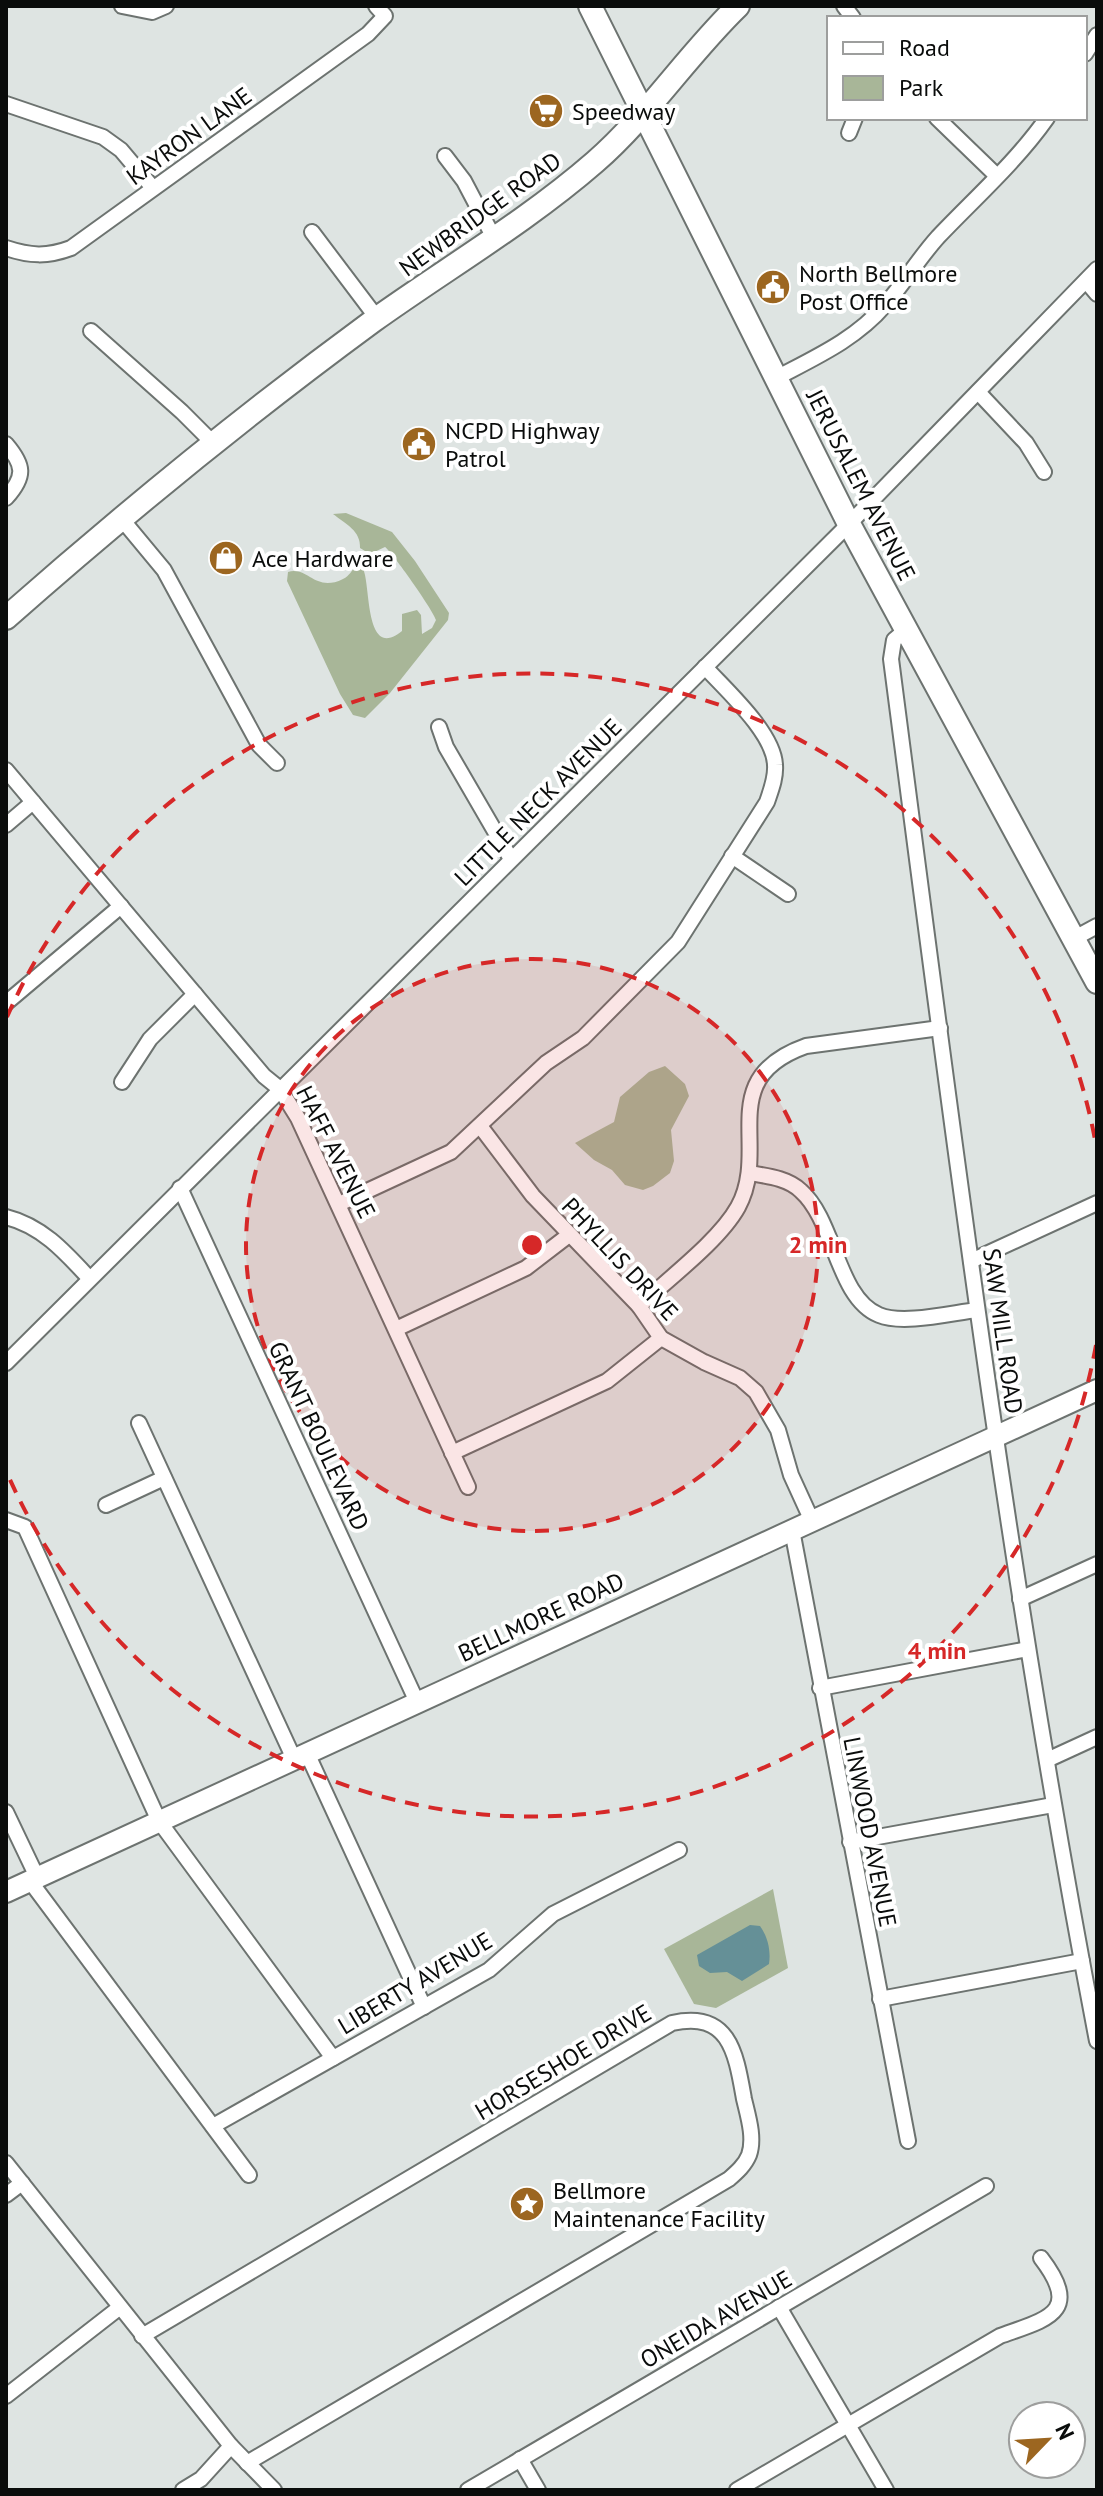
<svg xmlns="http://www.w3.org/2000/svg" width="1103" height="2496" viewBox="0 0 1103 2496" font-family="'PT Sans',sans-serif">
<rect width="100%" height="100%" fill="#dee4e2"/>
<g fill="#a8b698">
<path d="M346,513l46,19 23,29 34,52 -1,7 -58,73 -25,25 -12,-3 -13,-21 -53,-113 1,-9c20,-6 27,21 55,7 7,-3 8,-9 14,-13l6,3c8,14 1,93 39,62v-17l15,-4 4,5 1,19 10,-6 4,-8c-3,-10 -44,-68 -51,-73l-15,7 -10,-6c1,-17 -14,-24 -27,-34z"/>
<path d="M665,1066l20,18 4,12 -18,34 3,31 -4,12 -17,13 -10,4 -18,-5 -13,-15 -18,-10 -19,-17 39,-21 6,-25 29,-25z"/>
<path d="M773,1889l15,79 -72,40 -22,-4 -30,-55z"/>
</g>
<path fill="#659097" d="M750,1925l10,1c8,11 11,25 9,38l-27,17 -15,-9 -17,1 -11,-7 -2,-11z"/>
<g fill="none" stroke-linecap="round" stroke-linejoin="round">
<g stroke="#6d7370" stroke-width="18">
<g id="street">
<path d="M122,6l30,6 14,-6"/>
<path d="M844,6l9,12"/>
<path d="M1085,54l12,-19"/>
<path d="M6,104l97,33 18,13 32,38"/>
<path d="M937,118l60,58"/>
<path d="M849,133l6,-15"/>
<path d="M445,156l19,25 30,57"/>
<path d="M312,232l65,86"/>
<path d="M6,248c24,8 41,9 65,0l297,-214 17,-18 -9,-10"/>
<path d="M1086,281l11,13"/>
<path d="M91,331l91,81 30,30"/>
<path d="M778,377c38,-20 78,-38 107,-72 19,-22 34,-47 53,-68 37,-39 78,-75 109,-119"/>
<path d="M978,392l48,51 18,29"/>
<path d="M6,444c18,21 20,32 0,54"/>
<path d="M120,517l44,53 95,175 18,18"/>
<path d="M906,630l-12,10 -3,19c60,462 118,925 206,1382"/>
<path d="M439,727l7,20 65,112"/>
<path d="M6,770l258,306 16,13 18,29 170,369"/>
<path d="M6,825l27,-23"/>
<path d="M732,856l56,38"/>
<path d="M1073,939l24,-13"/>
<path d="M6,1003l115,-97"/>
<path d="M122,1082l28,-43 45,-45"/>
<path d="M480,1126l53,70 106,110 22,32 43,24 36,16 16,14 22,38 13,45 21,46"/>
<path d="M749,1173c18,3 39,5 52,18 34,30 36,107 78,124 24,10 72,-2 98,-5"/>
<path d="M180,1188l237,514"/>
<path d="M339,1204l112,-52 95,-89 37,-25 95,-96 89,-140c4,-12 9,-24 8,-37 -1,-32 -49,-75 -70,-98"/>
<path d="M6,1217c36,9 59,35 83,61"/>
<path d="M971,1261l126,-58"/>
<path d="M639,1306c29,-27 80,-65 99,-99 33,-60 -25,-128 68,-161l134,-18"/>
<path d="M396,1329l130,-61 43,-33"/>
<path d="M6,1363l843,-839 248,-255"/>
<path d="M139,1423l155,336"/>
<path d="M452,1453l155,-72 54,-43"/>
<path d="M106,1505l58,-27"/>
<path d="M6,1520l19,7 134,294 174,237"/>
<path d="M792,1530l116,611"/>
<path d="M1020,1599l77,-35"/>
<path d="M820,1688l208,-39"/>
<path d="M307,1753l117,254"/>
<path d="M1047,1760l50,-23"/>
<path d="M6,1812l31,65"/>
<path d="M850,1842l203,-37"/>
<path d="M30,1881l219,294"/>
<path d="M880,1999l202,-38"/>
<path d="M213,2126l276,-156 64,-56 126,-64"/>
<path d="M6,2163l225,283 43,44"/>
<path d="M6,2195l16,-12"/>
<path d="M779,2307l107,183"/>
<path d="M142,2336l530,-313c58,-13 64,31 72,76 4,17 11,39 5,56 -4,10 -12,17 -20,24l-482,284"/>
<path d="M6,2396l113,-88"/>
<path d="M520,2459l18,31"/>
<path d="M183,2490l18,-11 30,-33"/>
<path d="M468,2490l518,-304"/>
<path d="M737,2490l263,-154c47,-17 83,-23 41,-78"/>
</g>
</g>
<g stroke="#6d7370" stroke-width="24">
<path id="secondary" d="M6,1892l1091,-502"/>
</g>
<g stroke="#6d7370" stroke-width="26">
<g id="primary">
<path d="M590,6l259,518 248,458"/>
<path d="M6,618c119,-105 239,-203 367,-297 74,-53 153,-99 222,-159 52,-45 93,-108 143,-156"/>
</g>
</g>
<use href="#street" stroke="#fff" stroke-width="14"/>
<use href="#secondary" stroke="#fff" stroke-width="20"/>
<use href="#primary" stroke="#fff" stroke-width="22"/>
</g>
<circle cx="532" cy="1245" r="286" fill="#d62828" fill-opacity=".12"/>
<g fill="none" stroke="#d62828" stroke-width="4" stroke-dasharray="14 10">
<circle cx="532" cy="1245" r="286"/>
<path d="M1096 1345A573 573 0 0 1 7 1473M7 1017A573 573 0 0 1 1096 1145"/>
</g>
<defs>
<g id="supermarket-disc" transform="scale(1.8)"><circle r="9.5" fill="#9c6620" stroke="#fff"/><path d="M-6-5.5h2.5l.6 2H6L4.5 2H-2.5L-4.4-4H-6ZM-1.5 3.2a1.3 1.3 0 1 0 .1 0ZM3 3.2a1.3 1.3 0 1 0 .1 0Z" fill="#fff"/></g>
<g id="civic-disc" transform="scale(1.8)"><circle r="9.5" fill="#9c6620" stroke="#fff"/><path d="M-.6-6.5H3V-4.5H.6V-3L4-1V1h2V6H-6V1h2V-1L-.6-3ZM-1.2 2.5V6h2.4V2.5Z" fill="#fff"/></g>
<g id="shop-disc" transform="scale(1.8)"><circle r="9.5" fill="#9c6620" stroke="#fff"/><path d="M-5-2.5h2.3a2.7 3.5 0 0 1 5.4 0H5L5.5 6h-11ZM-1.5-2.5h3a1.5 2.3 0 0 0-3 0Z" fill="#fff"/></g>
<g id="sight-disc" transform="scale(1.8)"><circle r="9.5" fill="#9c6620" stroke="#fff"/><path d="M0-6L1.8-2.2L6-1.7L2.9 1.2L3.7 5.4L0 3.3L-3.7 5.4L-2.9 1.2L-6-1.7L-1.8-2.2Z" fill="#fff"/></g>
</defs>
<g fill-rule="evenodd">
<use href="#supermarket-disc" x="546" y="111"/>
<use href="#civic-disc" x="773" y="287"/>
<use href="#civic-disc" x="419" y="444"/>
<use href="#shop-disc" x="226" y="558"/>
<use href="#sight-disc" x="527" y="2204"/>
</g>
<g text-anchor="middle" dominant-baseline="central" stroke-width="8" stroke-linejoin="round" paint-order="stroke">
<g font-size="24" fill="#0a0c0b" stroke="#fff" text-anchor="start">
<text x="572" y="111">Speedway</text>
<text x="799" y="273">North Bellmore<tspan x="799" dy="28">Post Office</tspan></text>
<text x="445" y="430">NCPD Highway<tspan x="445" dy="28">Patrol</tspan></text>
<text x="252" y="558">Ace Hardware</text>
<text x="553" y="2190">Bellmore<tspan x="553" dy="28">Maintenance Facility</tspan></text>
</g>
<g font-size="24" fill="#0a0c0b" stroke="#fff">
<text transform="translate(189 136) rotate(-36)">KAYRON LANE</text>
<text transform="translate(480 214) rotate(-36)">NEWBRIDGE ROAD</text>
<text transform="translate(861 485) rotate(63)">JERUSALEM AVENUE</text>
<text transform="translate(538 802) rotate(-45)">LITTLE NECK AVENUE</text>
<text transform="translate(336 1152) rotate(63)">HAFF AVENUE</text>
<text transform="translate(620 1259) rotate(47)">PHYLLIS DRIVE</text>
<text transform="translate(1003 1331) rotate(82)">SAW MILL ROAD</text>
<text transform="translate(319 1436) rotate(65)">GRANT BOULEVARD</text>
<text transform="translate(541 1617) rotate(-25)">BELLMORE ROAD</text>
<text transform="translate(870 1832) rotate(79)">LINWOOD AVENUE</text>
<text transform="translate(415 1983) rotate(-31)">LIBERTY AVENUE</text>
<text transform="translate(563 2062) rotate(-31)">HORSESHOE DRIVE</text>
<text transform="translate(716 2319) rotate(-30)">ONEIDA AVENUE</text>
</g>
</g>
<circle cx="532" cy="1245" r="12" fill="#d62828" stroke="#fff" stroke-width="4"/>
<g font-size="24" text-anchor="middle" font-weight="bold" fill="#d62828" stroke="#fff" stroke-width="8" stroke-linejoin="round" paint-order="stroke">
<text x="818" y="1253">2 min</text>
<text x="937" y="1659">4 min</text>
</g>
<rect width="1103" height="2496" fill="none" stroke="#0a0c0b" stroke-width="16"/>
<rect x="827" y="16" width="260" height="104" fill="#ffffff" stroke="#9d9e9d" stroke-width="2"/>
<rect x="843" y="42" width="40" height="12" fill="#ffffff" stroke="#9d9e9d" stroke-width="2"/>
<text x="899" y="56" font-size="24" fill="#0a0c0b">Road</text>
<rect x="843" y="76" width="40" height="24" fill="#a8b698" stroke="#9d9e9d" stroke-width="2"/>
<text x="899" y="96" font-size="24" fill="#0a0c0b">Park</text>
<g transform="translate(1047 2440) rotate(65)"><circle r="38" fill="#ffffff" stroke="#9d9e9d" stroke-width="2"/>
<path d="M0-6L14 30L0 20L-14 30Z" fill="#9c6620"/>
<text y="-12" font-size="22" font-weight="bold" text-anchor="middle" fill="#0a0c0b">N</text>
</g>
</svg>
